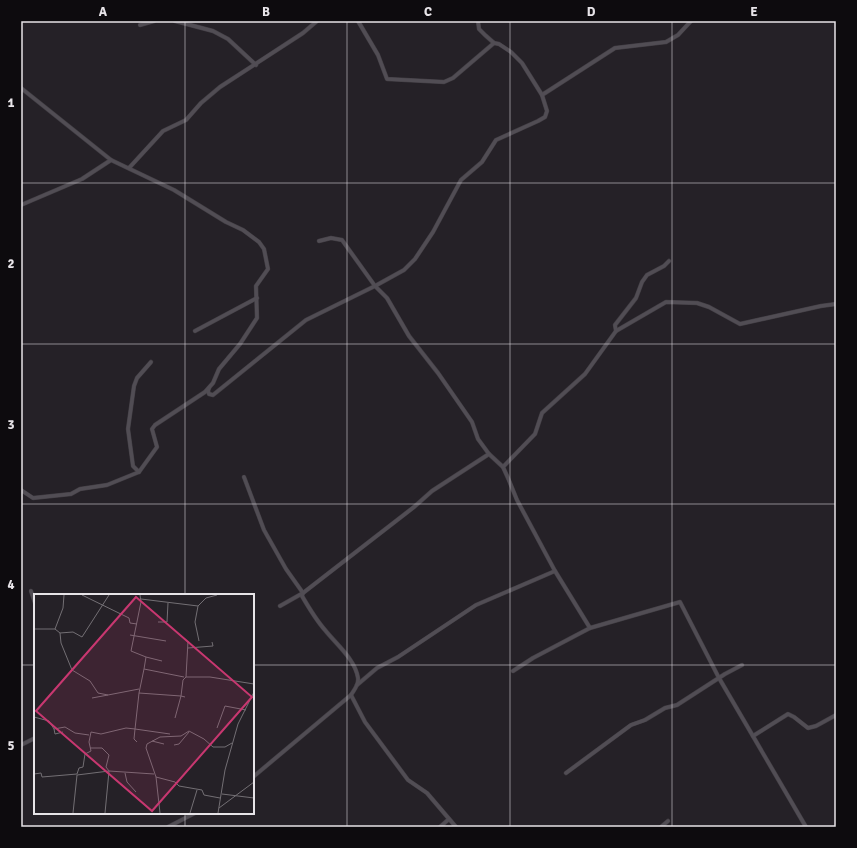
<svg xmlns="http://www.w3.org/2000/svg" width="857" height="848" viewBox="0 0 857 848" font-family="Signika,sans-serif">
<rect width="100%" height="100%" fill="#252127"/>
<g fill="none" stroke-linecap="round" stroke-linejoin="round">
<g stroke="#423e44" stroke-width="4.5">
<g id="minor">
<path d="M175,21l38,10 15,8 28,26"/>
<path d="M358,21l20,34 9,24 57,3 9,-4 41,-35"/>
<path d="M140,25l14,-4"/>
<path d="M21,88l90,72 63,30 52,32 17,8 16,12 5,7 4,20 -12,17 1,32 -17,26 -21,25 -6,14 -8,9 -50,33 -3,4 5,18 -18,25 -32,13 -27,4 -9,5 -38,4 -12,-8"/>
<path d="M542,95l73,-47 51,-6 12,-7 13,-14"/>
<path d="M129,168l34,-37 23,-11 15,-17 19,-16 83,-54 14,-12"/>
<path d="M21,205l61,-26 29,-19"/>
<path d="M195,331l62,-33"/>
<path d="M616,331l-1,-6 21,-27 6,-16 5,-7 17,-9 5,-5"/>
<path d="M209,388l-1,3 1,3 4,1 93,-75 69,-34 -33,-46 -11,-2 -12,3"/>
<path d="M489,454l14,13 5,11 9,22 38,71"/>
<path d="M503,467l32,-33 7,-21 43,-39 31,-43 50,-29 31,1 12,4 31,17 81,-18 15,-2"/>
<path d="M139,472l-6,-6 -5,-37 6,-43 3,-8 14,-16"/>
<path d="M244,477l20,53 22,39 17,24 -23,13"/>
<path d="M31,591l4,12"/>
<path d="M513,671l20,-13 57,-30"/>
<path d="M357,685l20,-17 21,-11 78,-52 79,-34 35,57 90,-26 39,76 87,149"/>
<path d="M351,695l14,27 43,58 19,13 29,34"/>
<path d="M753,736l35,-22 6,3 14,11 8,-2 20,-11"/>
<path d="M21,745l14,-7"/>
<path d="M566,773l65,-48 14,-5 20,-12 12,-3 48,-31 17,-9"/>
<path d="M253,777l98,-82c3,-5 8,-10 7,-17 -3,-19 -22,-34 -33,-48 -9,-10 -16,-22 -23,-34l1,-3 111,-86 18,-16 57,-37 -11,-15 -6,-17 -34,-49 -29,-37 -22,-38 -12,-12 29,-16 11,-11 18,-27 28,-52 21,-18 14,-22 42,-19 7,-4 2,-6 -5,-16 -20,-32 -11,-11 -12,-8 -5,-1 -9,-8 -6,-6 -1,-8"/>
<path d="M168,827l27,-14"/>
<path d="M440,827l9,-8"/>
<path d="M661,827l7,-6"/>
</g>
</g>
<use href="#minor" stroke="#514d54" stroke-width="3.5"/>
</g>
<path fill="none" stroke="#e7e4e8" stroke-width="1" stroke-opacity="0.55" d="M185,21v574M347,21v806M510,21v806M672,21v806M21,183h815M21,344h815M21,504h815M21,665h14M253,665h583M185,813v14"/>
<g transform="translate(34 594)">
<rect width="220" height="220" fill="#252127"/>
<path fill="none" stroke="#736f74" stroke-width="1" d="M48,1l47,23 1,5 7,1M75,1l-27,42 -9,-5 -13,1 1,10 11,27 18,11 8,12 10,2 31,-6M106,1l1,7 -10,49 15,6 -2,12 40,8M107,5l57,7M124,28h9l1,-19M0,35h21M26,39l-5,-4 8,-21 1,-13M96,41l36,6M165,47l-4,-19 3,-16 8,-8 11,-3M154,54l25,-2 -1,-4M112,63l16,4M152,83l2,-36M105,99l5,-24M58,104l16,-3M0,123l15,4 5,8 11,-2 10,6 14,2M141,124l6,-22 4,1M183,134l8,-22 21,4M20,135l1,5 8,-2M118,147l12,3M103,148l-3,-3 1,-10 35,5M140,151l5,-1 10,-12M56,154h12l7,7 -3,12 3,4 45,3M91,179l2,9 9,10M0,180l7,-1 1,4 35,-3 2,-6 4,-1 2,-13 6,-3 -2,-9 2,-10 10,2 25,-6 9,1 4,-36 42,3 2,-16 3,-3h24l44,7M43,181l32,-4 -4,42M122,183l19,5 4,4 23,4 2,5 16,3M188,200l32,4M185,214l35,-26M39,219l4,-38M126,219l-4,-36 -10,-29 1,-4 13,-7 21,-1 8,-5 15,8 9,8h12l7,-4M156,219l7,-23M184,219l7,-43 13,-46 16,-32"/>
<path fill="#c83770" fill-opacity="0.15" stroke="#c83770" stroke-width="2" d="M102,3l116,100 -100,114 -116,-100z"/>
<rect width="220" height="220" fill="none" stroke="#e7e4e8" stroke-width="2"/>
</g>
<rect width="857" height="848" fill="none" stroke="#0d0b0e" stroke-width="44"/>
<rect x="22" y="22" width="813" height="804" fill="none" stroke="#e7e4e8" stroke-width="1.5"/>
<g font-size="13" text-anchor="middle" font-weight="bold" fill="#e7e4e8">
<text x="103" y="16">A</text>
<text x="266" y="16">B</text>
<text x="428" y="16">C</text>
<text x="591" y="16">D</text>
<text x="754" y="16">E</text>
<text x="11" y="107">1</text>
<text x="11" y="268">2</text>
<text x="11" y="429">3</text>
<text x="11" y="589">4</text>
<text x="11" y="750">5</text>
</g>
</svg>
